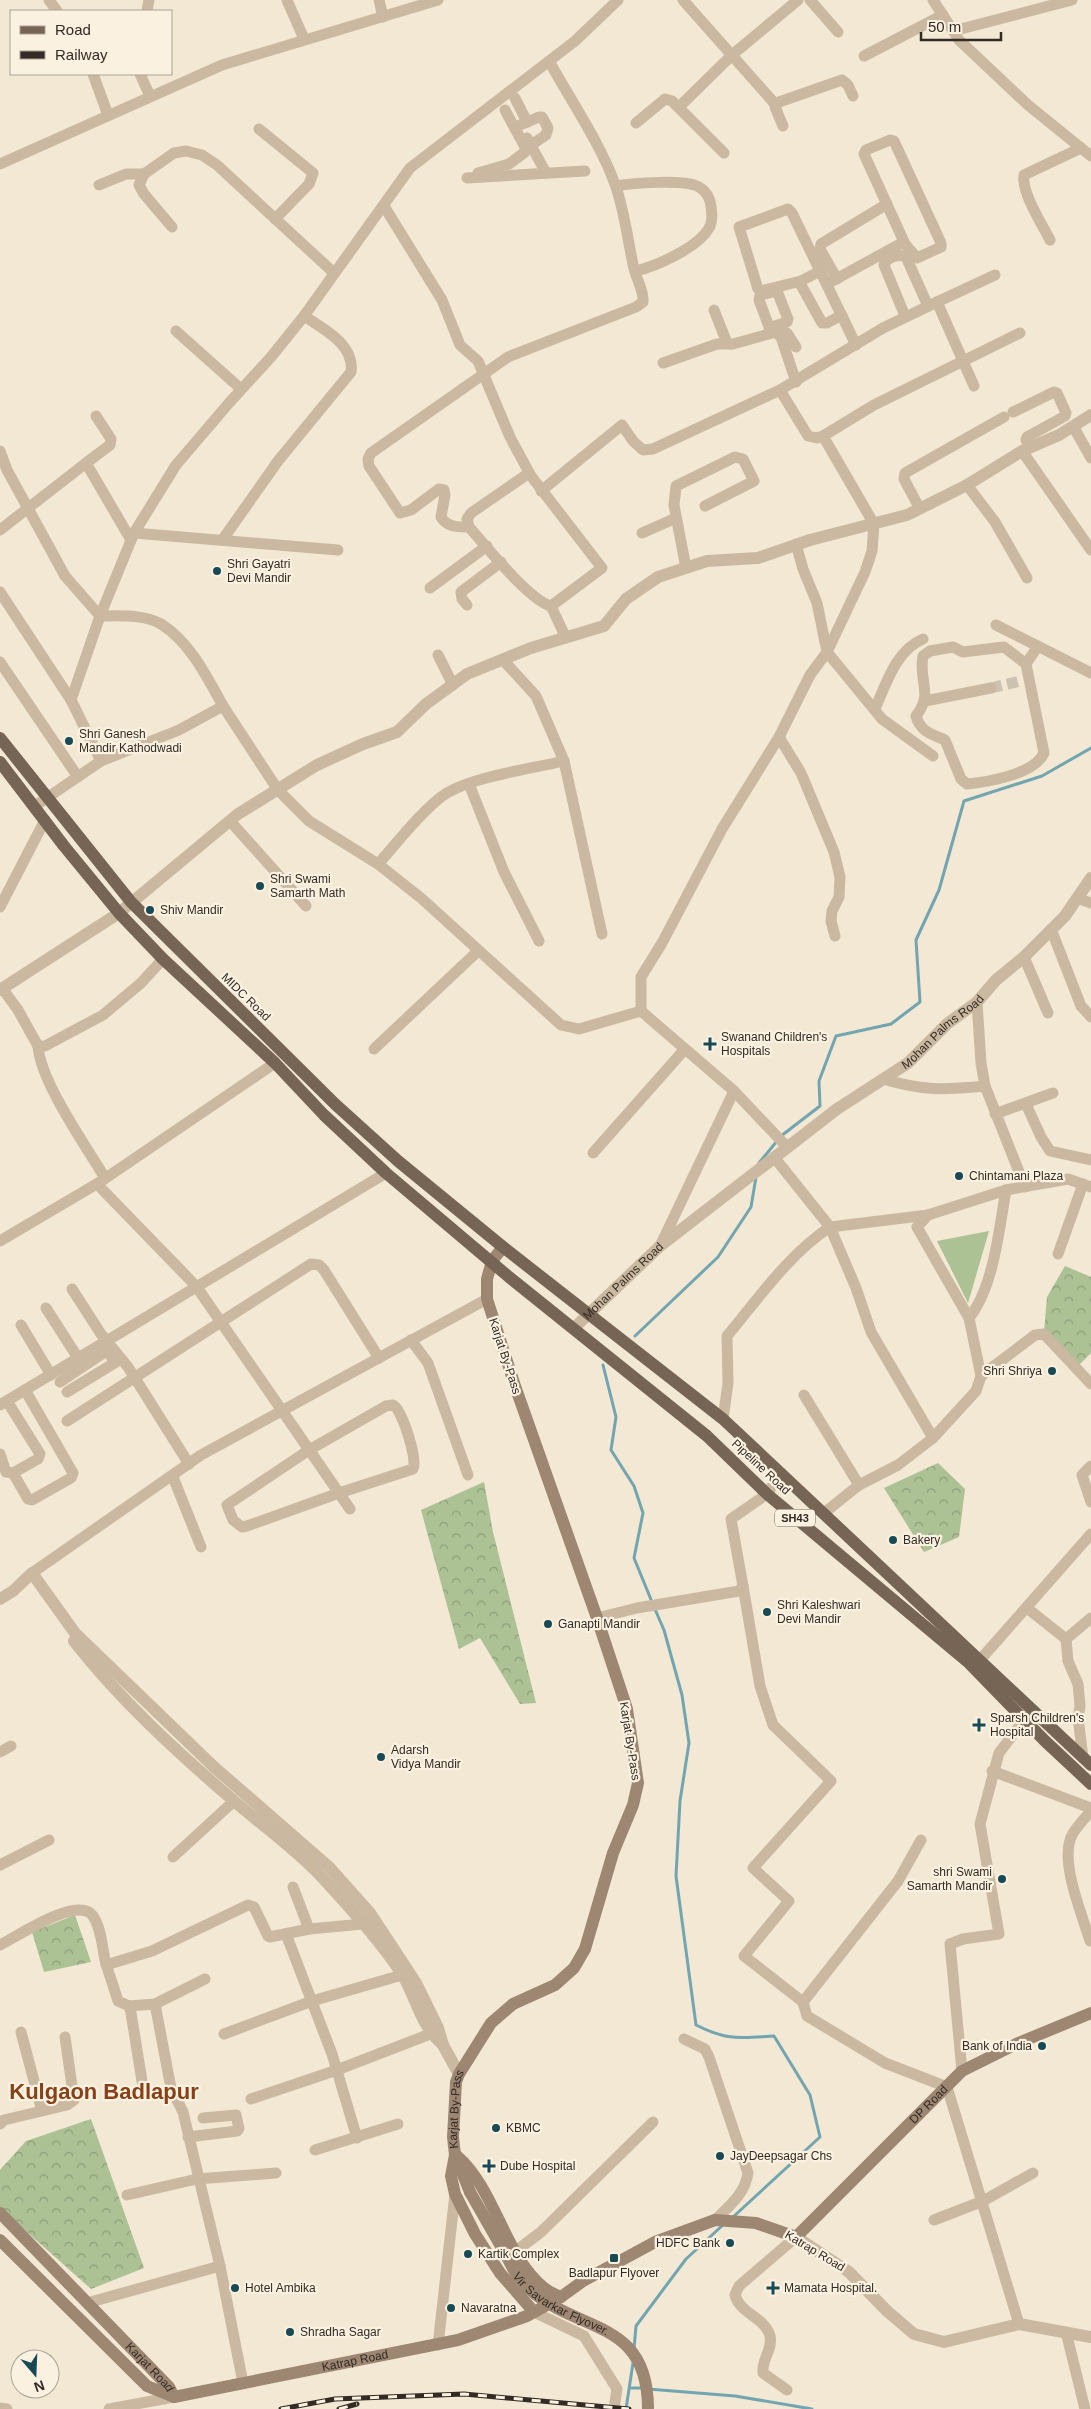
<svg xmlns="http://www.w3.org/2000/svg" width="1091" height="2409" viewBox="0 0 1091 2409" font-family="Arial,sans-serif">
<defs>
<pattern id="forest-crowns" width="20" height="18" patternUnits="userSpaceOnUse" patternTransform="scale(1.25)"><rect width="20" height="18" fill="#acc194"/><path d="M2 6a3 3 0 1 1 6 0M12 15a3 3 0 1 1 6 0" fill="none" stroke="#8d9d79"/></pattern>
</defs>
<rect width="100%" height="100%" fill="#f2e8d4"/>
<path fill="#acc194" d="M989,1231l-21,72 -31,-62z"/>
<g fill="url(#forest-crowns)">
<path d="M1065,1266l26,11v76l-15,15 -32,-36 3,-35z"/>
<path d="M938,1463l27,26 -6,48 -35,15 -40,-64z"/>
<path d="M484,1482l9,50 43,171 -16,1 -40,-66 -21,11 -38,-139z"/>
<path d="M75,1915l16,47 -47,10 -12,-40z"/>
<path d="M91,2119l53,149 -53,21 -91,-81v-38l26,-29z"/>
</g>
<g fill="none" stroke-linecap="round" stroke-linejoin="round">
<g stroke="#72a5b0" stroke-width="3">
<path d="M781,1136l39,-30 -1,-25 17,-45 55,-12 29,-22 -4,-62 23,-50 25,-89 78,-25 49,-28"/>
<path d="M759,1163l18,-22"/>
<path d="M635,1336l83,-79 33,-50 5,-30"/>
<path d="M603,1365l13,52 -5,33 23,36 9,27 -9,45 18,44"/>
<path d="M654,1607l10,23 18,65 7,48 -9,58 -4,75 20,149c32,16 43,13 78,11l36,59 10,42 -87,80"/>
<path d="M634,2349l2,-23 50,-67 38,-35"/>
<path d="M630,2388h12"/>
<path d="M648,2389l87,7 77,13"/>
<path d="M626,2409l7,-46"/>
</g>
<path stroke="#ccc2b1" stroke-width="11" stroke-dasharray="11 5.5" stroke-linecap="butt" d="M991,688l29,-7"/>
<g stroke="#cab9a0" stroke-width="11">
<path d="M49,0l8,11"/>
<path d="M287,0l17,39"/>
<path d="M379,0l4,17"/>
<path d="M683,0l92,104"/>
<path d="M810,0l28,32"/>
<path d="M933,0l26,40 69,65 63,51"/>
<path d="M147,11l2,-11"/>
<path d="M953,31l119,-31"/>
<path d="M864,56l79,-41"/>
<path d="M93,74l15,41"/>
<path d="M140,74l10,22"/>
<path d="M515,98l12,24"/>
<path d="M679,107l53,-52 66,-55"/>
<path d="M636,123l29,-24 7,2 52,52"/>
<path d="M520,125l19,-8h3l6,11 -2,7 -15,10"/>
<path d="M783,126l-8,-19 4,-5 63,-22 6,5 5,11"/>
<path d="M259,129l54,44 -4,11 -34,35"/>
<path d="M527,138l19,35"/>
<path d="M0,164l222,-99 216,-65"/>
<path d="M478,173l31,-9 16,-12 1,-3 -21,-39"/>
<path d="M144,174l-5,11 5,9 28,33"/>
<path d="M467,178l118,-7"/>
<path d="M99,185l27,-11h18l30,-21 12,-2 16,4 15,10 117,108"/>
<path d="M616,186c16,-3 69,-7 83,1 7,4 11,11 12,19 1,7 2,16 -2,22 -10,19 -54,39 -74,43"/>
<path d="M384,206l58,94 18,45 18,16 32,76 21,39 71,92 -51,38 14,30"/>
<path d="M1050,240c-8,-16 -29,-48 -26,-65l57,-27"/>
<path d="M820,271l-19,10v4l21,38h5l15,-8"/>
<path d="M837,279l-17,-30 1,-5 66,-40"/>
<path d="M801,281l-40,10 -3,-2 -19,-62 49,-18 4,4 64,132"/>
<path d="M827,284l73,-40h5l12,14 24,-11v-4l-47,-102 -4,-1 -24,10 -2,4 41,90"/>
<path d="M937,302l58,-27"/>
<path d="M714,310l13,33"/>
<path d="M905,316l-21,-51c2,-7 15,-12 22,-8l22,49"/>
<path d="M769,328l18,-6 1,-3 -11,-28 -17,4 -1,5 12,32"/>
<path d="M176,331l65,58"/>
<path d="M779,335l8,-2 9,14"/>
<path d="M663,363l54,-19h16l43,-12 5,5 15,45"/>
<path d="M780,390l28,46 9,2 6,-2 51,88 -2,27 -7,21 -38,80 55,67 51,37"/>
<path d="M1013,412l41,-20 3,1 9,20 -1,3 -38,21 -1,3 4,7"/>
<path d="M1073,426l18,32"/>
<path d="M823,436l51,-31 146,-72"/>
<path d="M0,451l7,19 58,106 35,40 -29,84 30,61"/>
<path d="M1022,451l69,99"/>
<path d="M86,463l24,-18 1,-6 -15,-23"/>
<path d="M529,473l-58,40 -4,6 2,8c17,19 60,73 82,79"/>
<path d="M967,485l28,37 32,56"/>
<path d="M541,491l81,-66 11,16 10,9 10,-1 127,-59 103,-62 54,-26 37,84"/>
<path d="M920,509l-16,-30 1,-6 99,-56"/>
<path d="M469,527c-11,0 -21,1 -28,-10l4,-22 -1,-5 -5,-1 -28,21 -11,3 -31,-47 -1,-7 3,-6 137,-96 128,-50 7,-5c1,-11 -6,-22 -9,-33 -6,-27 -9,-55 -18,-82 -15,-43 -45,-86 -67,-126"/>
<path d="M0,530l86,-67 45,77"/>
<path d="M134,533l204,17"/>
<path d="M642,533l34,-15"/>
<path d="M223,539l55,-78 73,-89c4,-27 -27,-43 -47,-56"/>
<path d="M686,568l-12,-63 2,-19 59,-29 8,2 11,22 -49,25"/>
<path d="M430,588l57,-42"/>
<path d="M0,592l71,108"/>
<path d="M467,605l-5,-6 -1,-7 40,-30"/>
<path d="M996,625l95,48"/>
<path d="M438,655l15,30"/>
<path d="M0,662l78,115"/>
<path d="M1026,664l-22,-17 -41,5 -10,-5 -23,4 -7,5c-5,25 11,37 -7,60 4,15 15,18 29,24l16,39 6,5c21,-2 68,-10 77,-31l-18,-89 12,-18"/>
<path d="M925,701l66,-13"/>
<path d="M223,706l55,84 31,31 69,43 43,34 140,127 18,4 62,-18 93,80 -74,155"/>
<path d="M875,709c11,-25 21,-59 48,-70"/>
<path d="M779,737l22,36 33,79 6,25 -1,20 -7,14 -1,10 4,15"/>
<path d="M564,761l38,173"/>
<path d="M469,784l35,88 35,69"/>
<path d="M35,806l66,-45 78,-31 44,-24c-16,-29 -33,-64 -62,-82 -17,-10 -42,-8 -61,-8l34,-83 42,-68 53,-62 42,-46 33,-41 106,-148 165,-127 43,-41"/>
<path d="M230,821l76,85"/>
<path d="M378,864c20,-22 39,-48 63,-67 26,-20 90,-28 123,-36l-28,-65 -33,-36"/>
<path d="M1077,898l14,5"/>
<path d="M0,907l45,-87"/>
<path d="M1051,929l30,77 10,11"/>
<path d="M1024,957l24,56"/>
<path d="M2,988l16,22 20,36h7l58,-31 38,-32 22,-24"/>
<path d="M977,1002l4,61 4,23 40,101"/>
<path d="M641,1011v-34l21,-34 60,-114 57,-92 31,-62 17,-23 -10,-49 -14,-34 -7,-25"/>
<path d="M38,1046c2,35 48,100 67,132"/>
<path d="M374,1049l104,-98"/>
<path d="M275,1063l-178,121 99,102 154,223"/>
<path d="M883,1079c41,12 60,11 102,7"/>
<path d="M734,1091l53,56"/>
<path d="M1026,1104l15,33 9,14 41,9"/>
<path d="M995,1114l58,-21"/>
<path d="M593,1153l92,-104"/>
<path d="M774,1157l56,70 26,61 15,44 62,106"/>
<path d="M928,1215l-11,12 52,91"/>
<path d="M0,1241l100,-59"/>
<path d="M1058,1254l25,-70"/>
<path d="M72,1289l29,45 27,33 61,97"/>
<path d="M46,1308l32,50"/>
<path d="M21,1325l30,50"/>
<path d="M411,1340l17,23 40,112"/>
<path d="M981,1376l54,-41 9,-1 47,50"/>
<path d="M60,1382l45,-30 4,1 5,8"/>
<path d="M67,1392l54,-33"/>
<path d="M804,1395l55,90"/>
<path d="M7,1401l33,53 -2,5 -25,14 15,26 4,1 39,-22 2,-5 -48,-83"/>
<path d="M0,1405l386,-232"/>
<path d="M393,1405c9,4 25,55 20,64l-74,24 -92,33 -5,1 -9,-7 -6,-15 82,-55 77,-44z"/>
<path d="M723,1419l5,-36 -1,-47c31,-37 62,-82 103,-109l98,-12 78,-25 62,-11 23,8"/>
<path d="M67,1421l244,-157 8,1 5,5 55,88"/>
<path d="M0,1454l6,18 7,1"/>
<path d="M1091,1466l-9,9 9,27"/>
<path d="M173,1477l28,70"/>
<path d="M824,1513l35,-28 39,-20 35,-27 43,-47 5,-15 -12,-58c25,-31 30,-89 37,-128"/>
<path d="M32,1573l169,-118 286,-156"/>
<path d="M743,1586l17,100 13,39 58,56 -78,87 36,33 -45,55 59,46 4,14 78,47 62,24 72,237"/>
<path d="M1027,1608l39,31 25,-21"/>
<path d="M597,1618l40,-10 102,-17 4,-5 -12,-67 36,-25 14,-21"/>
<path d="M1066,1639l2,22 10,23 2,22 -2,12 5,40"/>
<path d="M980,1660l111,-126"/>
<path d="M0,1752l11,-6"/>
<path d="M992,1771l99,37"/>
<path d="M173,1857l61,-56"/>
<path d="M0,1865l49,-25"/>
<path d="M293,1887l16,42"/>
<path d="M286,1934l46,120 25,84"/>
<path d="M1090,1941c-8,-27 -31,-80 -18,-106 4,-8 13,-17 19,-24"/>
<path d="M0,1945c18,-9 78,-50 93,-29 9,13 9,33 13,48 4,12 8,24 12,37l11,5 2,7 11,68"/>
<path d="M106,1965l46,-14 96,-46 6,2 14,29 2,1 39,-8 54,-5 7,-5"/>
<path d="M803,2002l95,-121 23,-41"/>
<path d="M155,2004l16,84 12,24 37,154 23,117"/>
<path d="M129,2006l26,-2 50,-25"/>
<path d="M21,2032l21,79"/>
<path d="M224,2034l88,-33 90,-26"/>
<path d="M684,2039l21,10 4,8 39,116c-3,21 -19,33 -33,47"/>
<path d="M962,2071l-12,-127 13,-5 36,-5 -19,-110 19,-71 25,-33"/>
<path d="M251,2099l86,-29 93,-36"/>
<path d="M0,2124l4,-4 63,-15 7,-5 -9,-63"/>
<path d="M188,2137l49,-6 2,-2 -3,-14 -33,3"/>
<path d="M315,2150l83,-26"/>
<path d="M127,2195l70,-16 79,-6"/>
<path d="M934,2220l49,-19 50,-28"/>
<path d="M516,2251l25,-19 112,-110"/>
<path d="M87,2303l133,-37"/>
<path d="M534,2312l50,24 33,53 -3,20"/>
<path d="M1066,2332l19,77"/>
<path d="M438,2345l17,-151"/>
<path d="M787,2390l-24,-17c-2,-13 10,-23 7,-37 -5,-19 -30,-22 -35,-41l4,-9 57,-49"/>
<path d="M0,2408l7,1"/>
<path d="M109,2409l65,-12"/>
</g>
<g stroke="#cab9a0" stroke-width="12">
<path d="M0,990l119,-77 119,-99 79,-49 46,-21 34,-12 29,-28 41,-30 64,-26 73,-22 22,-27 32,-22 49,-16 51,-3 52,-18 97,-25 60,-30 55,-34 37,-16 32,-20"/>
<path id="s1" d="M574,1328l86,-82 177,-137 71,-46 39,-39 30,-22 19,-22 28,-23 41,-41 26,-38"/>
<path d="M0,1599l13,-8 19,-18 43,60 139,134 115,100 41,46 46,70 22,45 5,17 16,29"/>
<path d="M74,1641c46,59 103,111 160,160 28,24 60,47 86,74 28,31 59,64 82,99 15,25 18,51 41,71"/>
<path d="M796,2237l53,35 38,39 27,23 30,8 75,-18 72,13"/>
</g>
<g stroke="#9d8772" stroke-width="12">
<path d="M455,2155l-4,21 4,18 20,40 25,39 34,39"/>
<path d="M457,2156c39,34 47,100 87,132 5,4 12,7 17,9"/>
<path id="s2" d="M470,2192l-15,-37 -2,-18 3,-55 3,-8 32,-51 22,-19 42,-19 19,-17 11,-19 28,-96 20,-48 5,-22 -11,-74 -30,-91 -82,-232 -28,-87v-20l5,-18 11,-14"/>
<path id="s3" d="M0,2213l169,174 5,10"/>
<path id="s4" d="M0,2240l147,146 27,11 284,-57 69,-24 34,-19 22,-16 72,-39 60,-22 41,3 40,14 166,-166 54,-27 75,-31"/>
</g>
<g stroke="#766454" stroke-width="12">
<path d="M0,738l131,164 204,202 63,57 105,86 220,172 368,346"/>
<path d="M0,762l64,84 55,67 44,46 112,104 49,52 62,58 123,104 198,159 60,58 202,169 76,78 46,43"/>
</g>
<g stroke="#332b24" stroke-width="5">
<g id="rail">
<path d="M281,2409l54,-10 129,-5 165,15"/>
<path d="M339,2409l18,-5"/>
</g>
</g>
<use href="#rail" stroke="#faf1e0" stroke-width="3" stroke-dasharray="9" stroke-linecap="butt"/>
<path stroke="#9d8772" stroke-width="12" id="s5" d="M470,2192c12,21 24,42 36,63 5,9 9,19 15,26 50,55 127,32 127,128"/>
</g>
<g fill="#184a56" stroke="#faf1e0" stroke-width="2">
<circle cx="217" cy="571" r="5"/>
<circle cx="69" cy="741" r="5"/>
<circle cx="260" cy="886" r="5"/>
<circle cx="150" cy="910" r="5"/>
<path d="M707.5 1036.5h5v5h5v5h-5v5h-5v-5h-5v-5h5z"/>
<circle cx="959" cy="1176" r="5"/>
<circle cx="1052" cy="1371" r="5"/>
<circle cx="893" cy="1540" r="5"/>
<circle cx="767" cy="1612" r="5"/>
<circle cx="548" cy="1624" r="5"/>
<path d="M976.5 1717.5h5v5h5v5h-5v5h-5v-5h-5v-5h5z"/>
<circle cx="381" cy="1757" r="5"/>
<circle cx="1002" cy="1879" r="5"/>
<circle cx="1042" cy="2046" r="5"/>
<circle cx="496" cy="2128" r="5"/>
<circle cx="720" cy="2156" r="5"/>
<path d="M486.5 2158.5h5v5h5v5h-5v5h-5v-5h-5v-5h5z"/>
<circle cx="730" cy="2243" r="5"/>
<circle cx="468" cy="2254" r="5"/>
<rect x="609" y="2253" width="10" height="10" rx="2.5"/>
<circle cx="235" cy="2288" r="5"/>
<path d="M770.5 2280.5h5v5h5v5h-5v5h-5v-5h-5v-5h5z"/>
<circle cx="451" cy="2308" r="5"/>
<circle cx="290" cy="2332" r="5"/>
</g>
<g text-anchor="middle" dominant-baseline="central" stroke-width="4.5" stroke-linejoin="round" paint-order="stroke">
<rect fill="#faf1e0" stroke="#6f665c" stroke-width="1" x="775" y="1509.5" width="40" height="17" rx="4"/>
<g font-size="11" font-weight="bold" fill="#332b24">
<text x="795" y="1518">SH43</text>
</g>
<g font-size="12" fill="#332b24" stroke="#faf1e0" text-anchor="start">
<text x="227" y="564">Shri Gayatri<tspan x="227" dy="14">Devi Mandir</tspan></text>
<text x="79" y="734">Shri Ganesh<tspan x="79" dy="14">Mandir Kathodwadi</tspan></text>
<text x="270" y="879">Shri Swami<tspan x="270" dy="14">Samarth Math</tspan></text>
<text x="160" y="910">Shiv Mandir</text>
<text x="721" y="1037">Swanand Children's<tspan x="721" dy="14">Hospitals</tspan></text>
<text x="969" y="1176">Chintamani Plaza</text>
<text x="1042" y="1371" text-anchor="end">Shri Shriya</text>
<text x="903" y="1540">Bakery</text>
<text x="777" y="1605">Shri Kaleshwari<tspan x="777" dy="14">Devi Mandir</tspan></text>
<text x="558" y="1624">Ganapti Mandir</text>
<text x="990" y="1718">Sparsh Children's<tspan x="990" dy="14">Hospital</tspan></text>
<text x="391" y="1750">Adarsh<tspan x="391" dy="14">Vidya Mandir</tspan></text>
<text x="992" y="1872" text-anchor="end">shri Swami<tspan x="992" dy="14">Samarth Mandir</tspan></text>
<text x="1032" y="2046" text-anchor="end">Bank of India</text>
<text x="506" y="2128">KBMC</text>
<text x="730" y="2156">JayDeepsagar Chs</text>
<text x="500" y="2166">Dube Hospital</text>
<text x="720" y="2243" text-anchor="end">HDFC Bank</text>
<text x="478" y="2254">Kartik Complex</text>
<text x="614" y="2273" text-anchor="middle">Badlapur Flyover</text>
<text x="245" y="2288">Hotel Ambika</text>
<text x="784" y="2288">Mamata Hospital.</text>
<text x="461" y="2308">Navaratna</text>
<text x="300" y="2332">Shradha Sagar</text>
</g>
<g font-size="12" fill="#332b24" stroke="#faf1e0">
<text transform="translate(246 997) rotate(44)">MIDC Road</text>
<text stroke="none"><textPath href="#s1" startOffset="474">Mohan Palms Road</textPath></text>
<text stroke="none"><textPath href="#s1" startOffset="68">Mohan Palms Road</textPath></text>
<text transform="translate(505 1356) rotate(72)">Karjat By-Pass</text>
<text transform="translate(761 1467) rotate(43)">Pipeline Road</text>
<text transform="translate(630 1741) rotate(81)">Karjat By-Pass</text>
<text stroke="none"><textPath href="#s4" startOffset="1082">DP Road</textPath></text>
<text stroke="none"><textPath href="#s2" startOffset="86">Karjat By-Pass</textPath></text>
<text transform="translate(815 2251) rotate(31)">Katrap Road</text>
<text stroke="none"><textPath href="#s5" startOffset="149">Vir Savarkar Flyover.</textPath></text>
<text stroke="none"><textPath href="#s4" startOffset="421">Katrap Road</textPath></text>
<text stroke="none"><textPath href="#s3" startOffset="215">Karjat Road</textPath></text>
</g>
<g font-size="22" font-weight="bold" fill="#864119" stroke="#faf1e0">
<text x="104" y="2091">Kulgaon Badlapur</text>
</g>
</g>
<rect x="10" y="10" width="162" height="65" fill="#faf1e0" stroke="#aaa295"/>
<rect x="20" y="26" width="25" height="8" fill="#766454" stroke="#aaa295"/>
<text x="55" y="35" font-size="15" fill="#332b24">Road</text>
<rect x="20" y="51" width="25" height="8" fill="#332b24" stroke="#aaa295"/>
<text x="55" y="60" font-size="15" fill="#332b24">Railway</text>
<g transform="translate(35 2374) rotate(161)"><circle r="24" fill="#faf1e0" stroke="#aaa295"/>
<path d="M0-4L9 19L0 12L-9 19Z" fill="#184a56"/>
<text y="-8" font-size="14" font-weight="bold" text-anchor="middle" fill="#332b24">N</text>
</g>
<path d="M921 32v8h80v-8" fill="none" stroke="#332b24" stroke-width="2.5"/>
<text x="928" y="32" font-size="15" fill="#332b24" stroke="#faf1e0" stroke-width="4" paint-order="stroke">50 m</text>
</svg>
